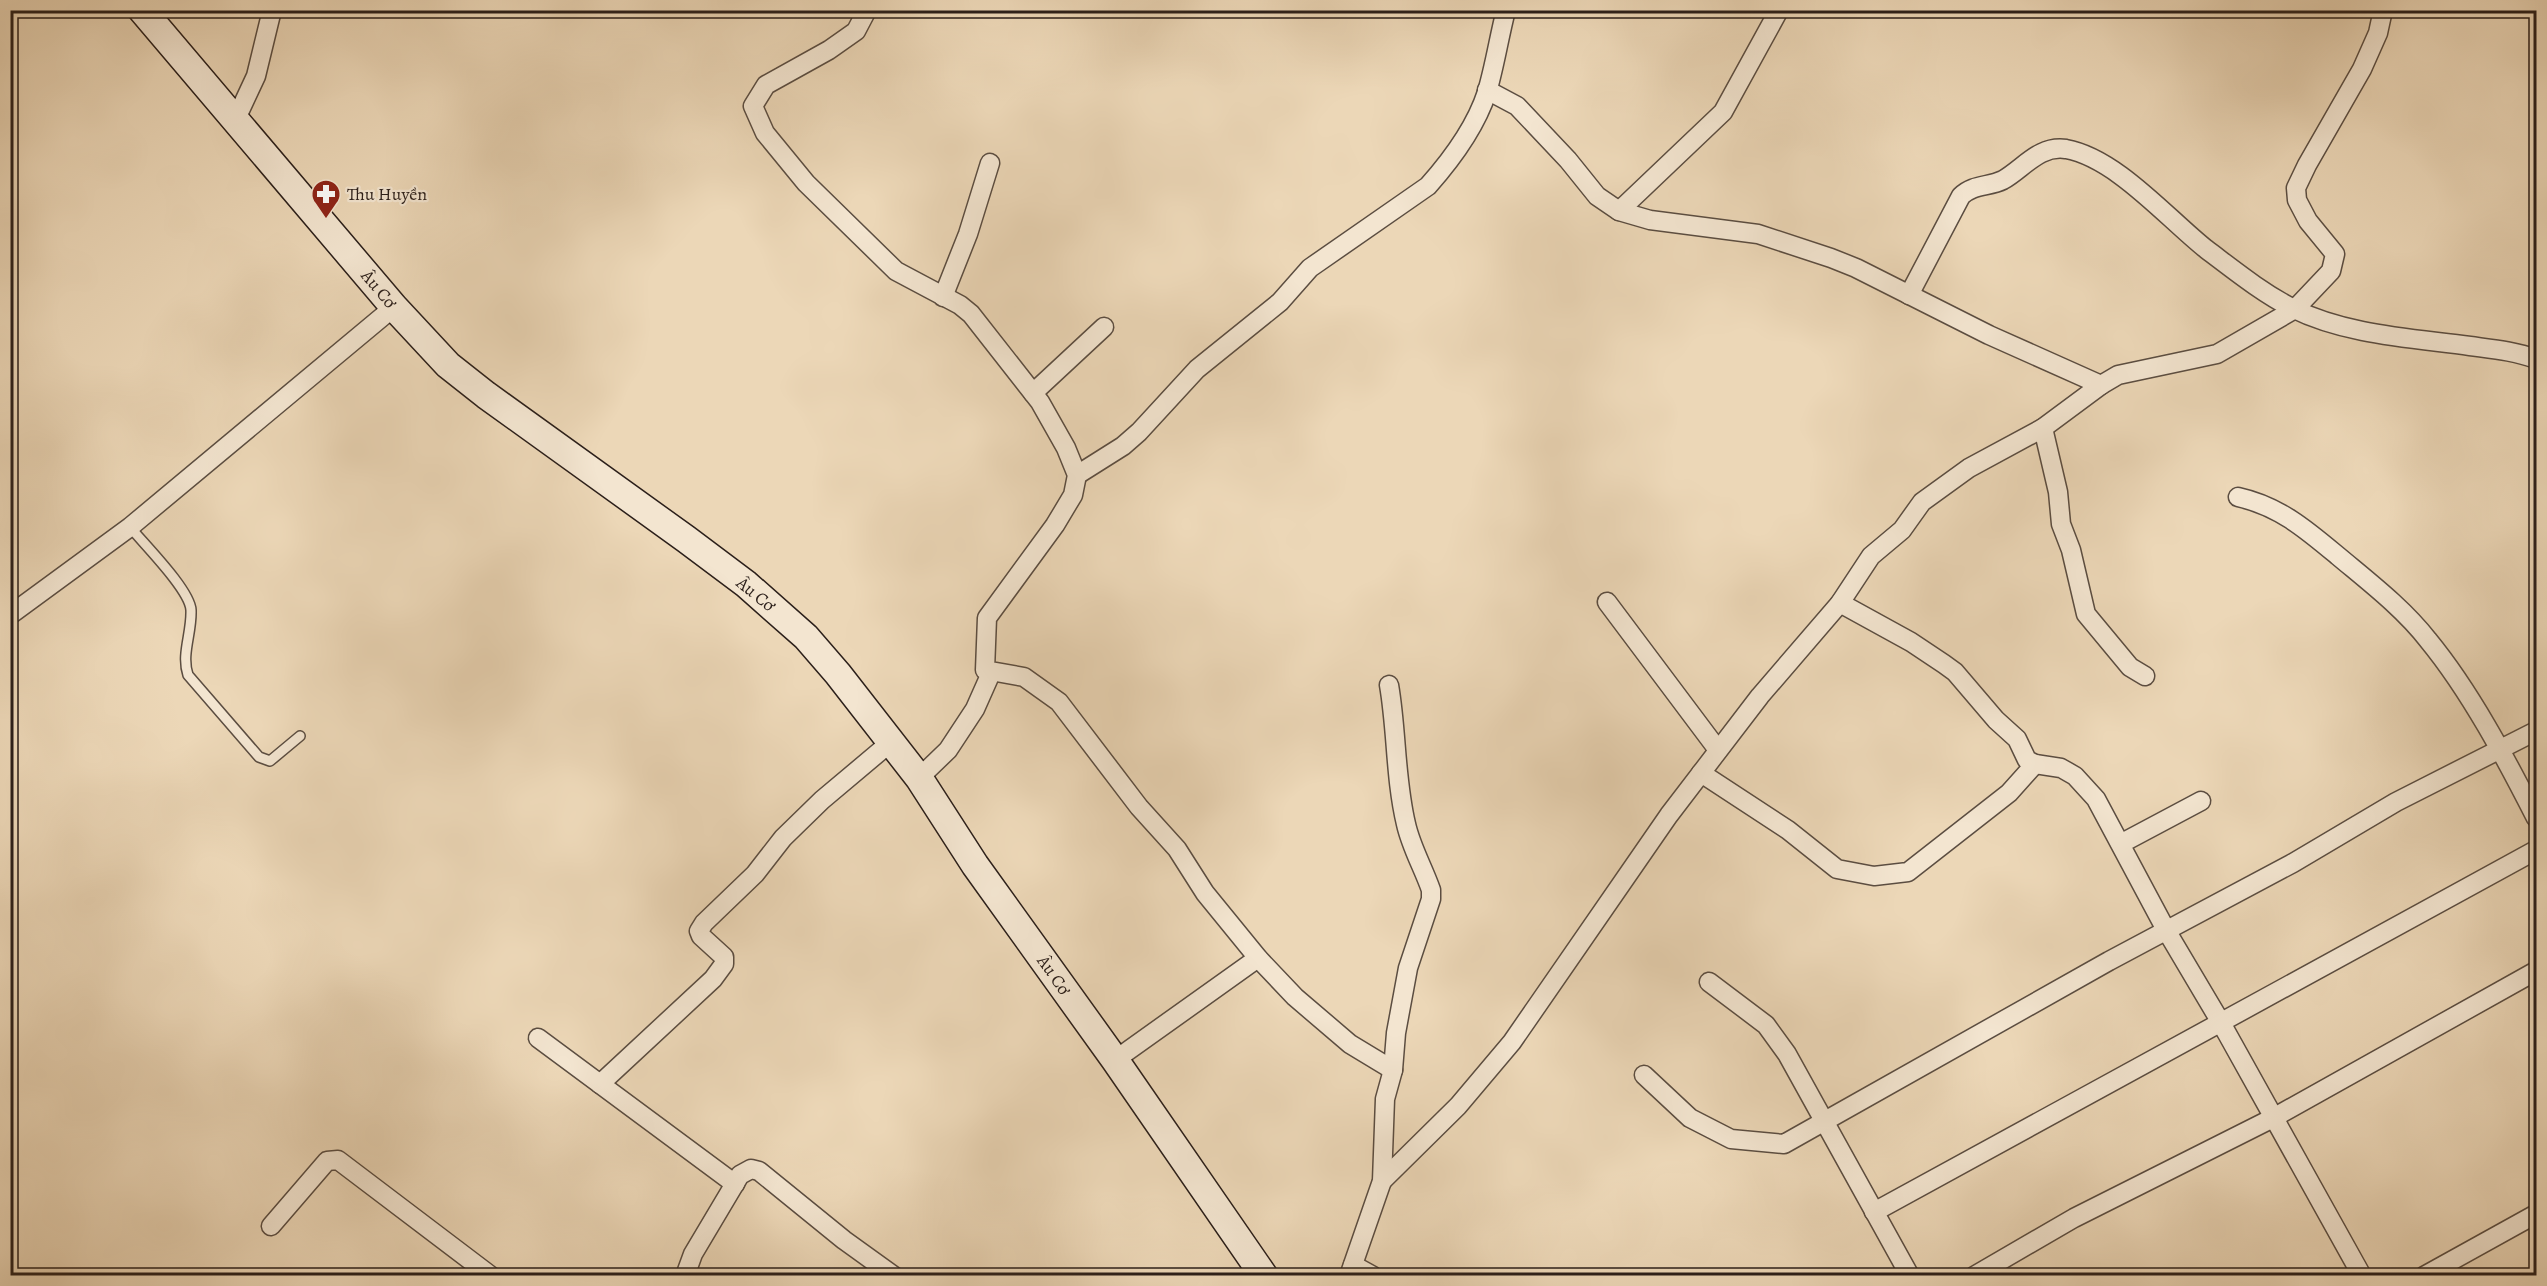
<svg xmlns="http://www.w3.org/2000/svg" width="2547" height="1286" viewBox="0 0 2547 1286" font-family="Alegreya,serif">
<rect width="100%" height="100%" fill="#ecd7b7"/>
<filter id="stains"><feTurbulence type="fractalNoise" baseFrequency=".00333" numOctaves="4"/><feColorMatrix values="0 0 0 0 .2 0 0 0 0 .09 0 0 0 0 .02 0 0 0 .5 -.17"/></filter>
<radialGradient id="worn" r=".72"><stop offset=".6" stop-color="#630" stop-opacity="0"/><stop offset="1" stop-color="#630" stop-opacity=".3"/></radialGradient>
<g fill="none" stroke-linecap="round" stroke-linejoin="round">
<g stroke="#5b4d41" stroke-width="12">
<path id="lane" d="M130,527c14,17 60,63 61,83 1,23 -10,44 -3,65l71,82 11,4 30,-25"/>
</g>
<g stroke="#5b4d41" stroke-width="21">
<g id="street">
<path d="M867,10l-11,21 -27,19 -63,35 -13,21 12,27 41,50 90,88 64,34 11,9 69,88 26,46 11,27 -4,20 -18,30 -68,93 -2,52 39,7 35,25 80,105 38,42 28,44 53,65 37,39 55,47 43,26"/>
<path d="M1487,90l30,16 51,54 29,36 22,15 31,9 108,14 73,24 25,10 133,67 112,50"/>
<path d="M235,121l21,-45 16,-66"/>
<path d="M1619,211l104,-99 56,-102"/>
<path d="M1909,295l52,-99c12,-12 28,-9 42,-16 21,-12 36,-35 63,-31 50,9 101,69 140,100 28,21 55,43 86,59 54,27 119,30 178,38 22,3 45,5 66,13"/>
<path d="M943,297l25,-63 22,-71"/>
<path d="M1033,393l71,-66"/>
<path d="M2043,428l15,64 3,32 10,26 15,64 44,53 15,9"/>
<path d="M1077,475l46,-29 16,-14 58,-63 83,-67 30,-34 118,-82c24,-27 48,-60 59,-94 8,-27 12,-55 19,-82"/>
<path d="M2238,497c41,9 69,33 100,59 31,26 65,52 90,84 42,51 78,119 108,178"/>
<path d="M1607,602l111,148"/>
<path d="M1840,603l71,39 33,22 11,8 41,48 21,19 10,21 8,4 26,4 14,8 21,23 70,131 54,91 142,255"/>
<path d="M10,615l120,-88 264,-220"/>
<path d="M1701,773l87,57 49,39 37,7 34,-4 101,-79 26,-29"/>
<path d="M919,778l29,-28 27,-41 16,-36"/>
<path d="M2122,843l79,-42"/>
<path d="M1709,982l57,43 21,29 123,222"/>
<path d="M538,1038l197,146"/>
<path d="M1115,1060l143,-102"/>
<path d="M1644,1075l46,43 41,21 53,5 325,-183 184,-98 103,-61 140,-71"/>
<path d="M600,1084l113,-105 11,-15v-7l-23,-21 -2,-5 5,-8 51,-49 28,-36 39,-38 69,-58"/>
<path d="M1382,1181l76,-75 54,-64 157,-227 91,-119 80,-93 31,-47 31,-26 20,-28 47,-34 74,-40 58,-43 17,-10 99,-21 78,-45 36,-38 4,-17 -27,-33 -11,-21 -1,-12 11,-23 55,-96 16,-36 5,-23"/>
<path d="M1874,1212l662,-362"/>
<path d="M271,1226l56,-65 11,-1 153,116"/>
<path d="M1353,1265l20,11"/>
<path d="M685,1276l8,-22 47,-79 11,-6 8,2 85,69 50,36"/>
<path d="M1349,1276l33,-95 3,-82 8,-29 3,-37 12,-65 23,-69v-9c-8,-23 -20,-43 -25,-66 -11,-46 -9,-93 -17,-139"/>
<path d="M1974,1276l100,-58 199,-100 263,-147"/>
<path d="M2424,1276l112,-62"/>
</g>
</g>
<g stroke="#2b1f1a" stroke-width="30">
<path id="secondary" d="M142,10l252,297 54,58 38,30 200,144 60,45 60,53 32,37 81,104 56,87 140,195 149,216"/>
</g>
<use href="#lane" stroke="#f3e5d0" stroke-width="9"/>
<use href="#street" stroke="#f3e5d0" stroke-width="18"/>
<use href="#secondary" stroke="#f3e5d0" stroke-width="27"/>
</g>
<defs>
<g id="pharmacy-pin" transform="scale(1.5)"><path d="M0 17L-7.5 6A9.5 9.5 0 1 1 7.5 6Z" fill="#8f2418" stroke="#f3e5d0"/><path d="M-2-6h4v4h4v4h-4v4h-4v-4h-4v-4h4Z" fill="#fff"/></g>
</defs>
<g fill-rule="evenodd">
<use href="#pharmacy-pin" x="326" y="194"/>
</g>
<g text-anchor="middle" dominant-baseline="central" stroke-width="4.5" stroke-linejoin="round" paint-order="stroke">
<g font-size="18" fill="#2b1f1a" stroke="#f3e5d0" text-anchor="start">
<text x="347" y="194">Thu Huyền</text>
</g>
<g font-size="18" fill="#2b1f1a" stroke="#f3e5d0">
<text transform="translate(379 289) rotate(50)">Âu Cơ</text>
<text transform="translate(756 594) rotate(39)">Âu Cơ</text>
<text transform="translate(1054 975) rotate(55)">Âu Cơ</text>
</g>
</g>
<rect width="2547" height="1286" fill="none" stroke="#ecd7b7" stroke-width="36"/>
<rect x="12" y="12" width="2523" height="1262" fill="none" stroke="#2b1f1a" stroke-width="3"/>
<rect x="18" y="18" width="2511" height="1250" fill="none" stroke="#2b1f1a" stroke-width="1.5"/>
<rect width="100%" height="100%" filter="url(#stains)"/>
<rect width="100%" height="100%" fill="url(#worn)"/>
</svg>
